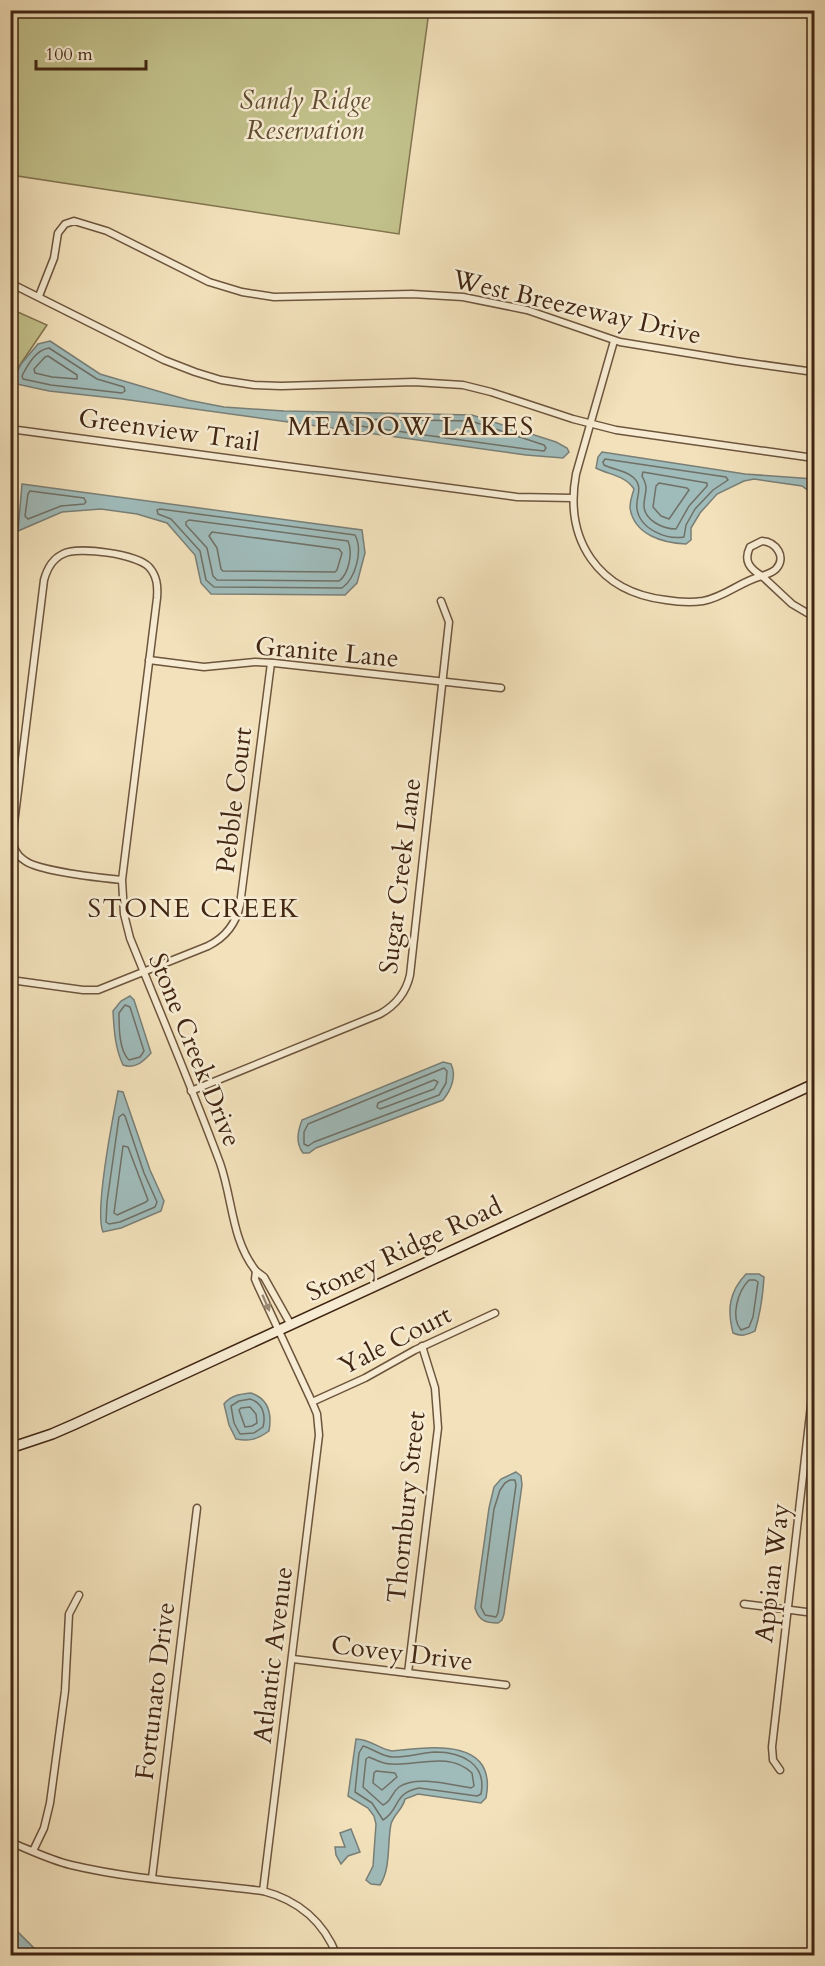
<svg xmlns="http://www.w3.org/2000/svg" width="825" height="1966" viewBox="0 0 825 1966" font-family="Cardo,serif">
<rect width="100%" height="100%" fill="#f2e1bb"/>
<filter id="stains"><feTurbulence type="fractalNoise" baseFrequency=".00333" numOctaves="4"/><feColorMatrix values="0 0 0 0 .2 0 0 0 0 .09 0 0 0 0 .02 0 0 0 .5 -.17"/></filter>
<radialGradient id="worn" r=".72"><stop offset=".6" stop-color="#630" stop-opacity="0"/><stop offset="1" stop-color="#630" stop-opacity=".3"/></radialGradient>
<g fill="#c2c18b" stroke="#82744f" stroke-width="1.5">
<path d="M11,10l418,1 -30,223 -388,-59z"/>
<path d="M11,309l36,16 -36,53z"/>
</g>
<g fill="#9fbbba" stroke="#797f77" stroke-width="1.5">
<path d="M50,341l50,33 88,26 36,7 60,4 188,4 84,27 11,6 2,4 -6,6 -37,-3 -404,-56 -73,-8 -37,-8 9,-19 17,-20z"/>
<path d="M602,452l143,22 69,5v16l-12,-9 -48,-7 -10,2 -27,13 -17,19 -9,15v12l-5,4c-23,-1 -52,-9 -56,-36 0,-6 2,-13 4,-19 -9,-14 -25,-14 -38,-21l2,-11z"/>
<path d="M22,484l340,46 3,23 -8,30 -12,12 -134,-1 -10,-11 -6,-28 -28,-32 -30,-9 -36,-5 -39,3 -44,19z"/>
<path d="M130,996l4,4 17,53c-8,9 -16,16 -28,12 -8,-17 -9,-35 -10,-54l8,-10z"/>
<path d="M443,1062l8,2c6,12 0,26 -8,36l-127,48 -7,5h-6c-8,-11 -5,-22 -1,-33z"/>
<path d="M118,1091l5,1 27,78 14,31 -3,10 -40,17 -18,4c-9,-21 10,-115 15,-141z"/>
<path d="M746,1274h13l5,3c-1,18 -4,37 -9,54 -9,4 -13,6 -22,2 -6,-24 -4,-41 13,-59z"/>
<path d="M251,1393c18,6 21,21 18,38 -11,8 -20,11 -33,8l-7,-14 -5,-21c7,-9 17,-10 27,-11z"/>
<path d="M516,1472l5,4 1,9 -18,129 -2,6 -4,3c-12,0 -19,-2 -23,-15l14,-100 5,-21 7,-8z"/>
<path d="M356,1739c14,0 23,10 36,12 38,-4 106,-14 94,47l-5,5 -63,-9 -13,5c-2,10 -11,15 -14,25 -4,20 0,44 -11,61l-9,-1 -5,-4 7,-14 3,-42 -2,-8 -6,-8 -20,-12z"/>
<path d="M351,1829l9,23 -12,4 -7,8 -5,-9 -1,-8h10l-5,-14z"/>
<path d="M10,1924l28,28 27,3h-54z"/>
</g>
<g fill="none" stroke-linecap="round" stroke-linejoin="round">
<g stroke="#707066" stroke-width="1.5">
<path d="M49,348l48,31 27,8 1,4 -3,2 -71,-8 -28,-6 -1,-3c6,-12 14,-26 27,-28z"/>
<path d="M48,356l29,19v4l-25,-2 -17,-4 -1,-4 11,-12z"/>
<path d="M353,419l118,2 73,24 2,3 -2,3 -18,-2 -173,-24 -3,-3z"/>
<path d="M605,459l121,18 2,3 -15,10 -18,19 -9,16 -2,12c-18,3 -44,-8 -47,-28 -2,-11 7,-21 -3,-31 -8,-8 -20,-8 -30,-13l-1,-3z"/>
<path d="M643,472l64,11v3l-18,20 -13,23c-13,0 -33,-9 -32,-25 1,-14 5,-15 -2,-28z"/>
<path d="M659,483l28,5 2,2 -20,29 -8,-3 -8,-9 3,-21z"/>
<path d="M30,491l54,7 2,4 -2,2 -23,2 -33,13 -3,-3 3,-22z"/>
<path d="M160,509l195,26c8,15 1,43 -13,53l-128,-1 -8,-7 -6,-29 -29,-32 -13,-5 -1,-4z"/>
<path d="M189,520l159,21c5,11 1,33 -9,40l-122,-1 -4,-4 -6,-28 -21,-23v-3z"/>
<path d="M212,532l127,17 3,4 -5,17 -2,2 -112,-1 -2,-2 -4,-21 -8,-12z"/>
<path d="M125,1005l5,2 14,44 -4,6 -11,3c-10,-9 -10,-33 -10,-47z"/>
<path d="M444,1068l3,3 -1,12 -7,12 -125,47 -6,4 -4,-2v-12l4,-8z"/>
<path d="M434,1080l4,2 -4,7 -54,20 -3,-2 1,-4z"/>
<path d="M123,1114l2,2 19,57 13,29 -2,5 -35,15 -11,2 -3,-2 1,-20 12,-85z"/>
<path d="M123,1146l5,1 20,53 -2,2 -29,13 -3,-2z"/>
<path d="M749,1280h6l3,2 -5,35 -4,10 -8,3c-11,-13 -3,-39 8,-50z"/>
<path d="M250,1399c13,4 16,16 13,28l-9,6 -14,1 -6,-11 -3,-17 8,-5z"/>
<path d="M250,1407l6,7 1,9 -5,3 -7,1 -6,-17 2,-2z"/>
<path d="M510,1480h5l1,5 -18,128 -2,4 -11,-2 -4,-8 13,-98 6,-19 5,-7z"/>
<path d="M363,1746c11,3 19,11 30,11 14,0 28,-4 42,-5 27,0 52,12 46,42l-4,2 -58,-8c-26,5 -19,22 -36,32l-11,-17 -17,-11 4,-39z"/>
<path d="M369,1757c7,3 14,7 22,7 27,2 58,-13 81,9l2,13 -3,2c-20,-3 -55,-13 -72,-1 -8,6 -7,14 -16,18l-20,-18 3,-28z"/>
<path d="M376,1771l19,2 2,4 -15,13 -9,-7 1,-10z"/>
</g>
<g stroke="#6d553d" stroke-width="9">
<g id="street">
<path d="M10,283l154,77 31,12 26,8 33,5 27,1 133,-4 49,3 28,7 82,27 43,11 198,28"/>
<path d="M39,296l15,-38 4,-25 7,-9 9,-3 33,10 102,51 33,10 32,5 138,-3 51,3 64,13 93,32 116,19 78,11"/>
<path d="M614,341l-38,133c-12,66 22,118 90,126 12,2 24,3 37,1 22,-4 38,-20 59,-25l30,28 22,13"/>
<path d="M10,429l507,68 55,1"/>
<path d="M762,541c14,1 25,16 14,28 -4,4 -9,5 -14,7 -12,-7 -19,-15 -12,-29z"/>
<path d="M149,660l55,7 51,-5 19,1 227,25"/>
<path d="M122,880c-20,-2 -85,-9 -98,-20 -8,-5 -10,-12 -12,-20l32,-260c3,-11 8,-21 19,-26 15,-8 74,0 86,13 8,9 9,19 8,31l-35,282 2,34 6,24c30,74 62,150 90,225 13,37 11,76 36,108"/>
<path d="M18,981l65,9h15l110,-44c18,-9 28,-22 32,-41l31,-242"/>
<path d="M191,1091l189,-77c16,-9 26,-21 30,-39l39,-353 -8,-21"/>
<path d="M291,1325l-27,-48 -8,-6 -1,8 3,7 54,116 5,12 2,21 -56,456c35,9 61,31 74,65"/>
<path d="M312,1402l53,-24 50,-28 80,-37"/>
<path d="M744,1604l70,9"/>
<path d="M293,1659l213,26"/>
<path d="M408,1673l30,-245 -3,-40 -13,-42"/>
<path d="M780,1770l-7,-10 -1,-13 42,-368"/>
<path d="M10,1842c20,8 40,18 61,23 63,15 128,18 192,26"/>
<path d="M33,1851l11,-23 6,-25 15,-112 4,-77 10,-19"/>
<path d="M152,1878l45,-370"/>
</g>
</g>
<g stroke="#412613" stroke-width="12">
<path id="secondary" d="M10,1448l42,-14 23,-10 739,-340"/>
</g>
<use href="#street" stroke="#f7ecd3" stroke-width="6"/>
<use href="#secondary" stroke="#f7ecd3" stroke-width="9"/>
</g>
<defs><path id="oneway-solid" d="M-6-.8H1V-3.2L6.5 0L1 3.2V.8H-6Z" transform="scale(1.5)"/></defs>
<use fill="#9c8973" href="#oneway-solid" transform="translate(266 1303) rotate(66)"/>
<g text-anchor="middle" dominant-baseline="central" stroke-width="5" stroke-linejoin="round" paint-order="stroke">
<g font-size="26" font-style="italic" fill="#614d31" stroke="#f7ecd3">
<text x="305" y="100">Sandy Ridge<tspan x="305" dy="30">Reservation</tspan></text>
</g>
<g font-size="26" fill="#412613" stroke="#f7ecd3">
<text transform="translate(577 307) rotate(13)">West Breezeway Drive</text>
<text transform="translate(169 430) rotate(8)">Greenview Trail</text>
<text transform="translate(327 652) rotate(5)">Granite Lane</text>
<text transform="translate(234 800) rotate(-83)">Pebble Court</text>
<text transform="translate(400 876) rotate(-83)">Sugar Creek Lane</text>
<text transform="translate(195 1050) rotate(68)">Stone Creek Drive</text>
<text transform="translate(404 1249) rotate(-25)">Stoney Ridge Road</text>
<text transform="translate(395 1340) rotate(-27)">Yale Court</text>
<text transform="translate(406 1507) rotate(-84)">Thornbury Street</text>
<text transform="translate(772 1573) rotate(-83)">Appian Way</text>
<text transform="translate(402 1653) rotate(7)">Covey Drive</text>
<text transform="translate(273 1655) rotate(-83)">Atlantic Avenue</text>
<text transform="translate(155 1691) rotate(-83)">Fortunato Drive</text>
</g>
<g font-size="27" letter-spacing="1.5" fill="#412613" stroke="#f7ecd3">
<text x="411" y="426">MEADOW LAKES</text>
<text x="194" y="908">STONE CREEK</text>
</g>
</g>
<rect width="825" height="1966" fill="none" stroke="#f2e1bb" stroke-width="36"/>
<rect x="12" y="12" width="801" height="1942" fill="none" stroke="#412613" stroke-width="3"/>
<rect x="18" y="18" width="789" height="1930" fill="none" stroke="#412613" stroke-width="1.5"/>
<path d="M36 60v9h110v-9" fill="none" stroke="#412613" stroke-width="3"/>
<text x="45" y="60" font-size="18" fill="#412613" stroke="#f7ecd3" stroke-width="4.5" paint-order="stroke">100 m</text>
<rect width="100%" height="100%" filter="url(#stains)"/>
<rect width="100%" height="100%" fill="url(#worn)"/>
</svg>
